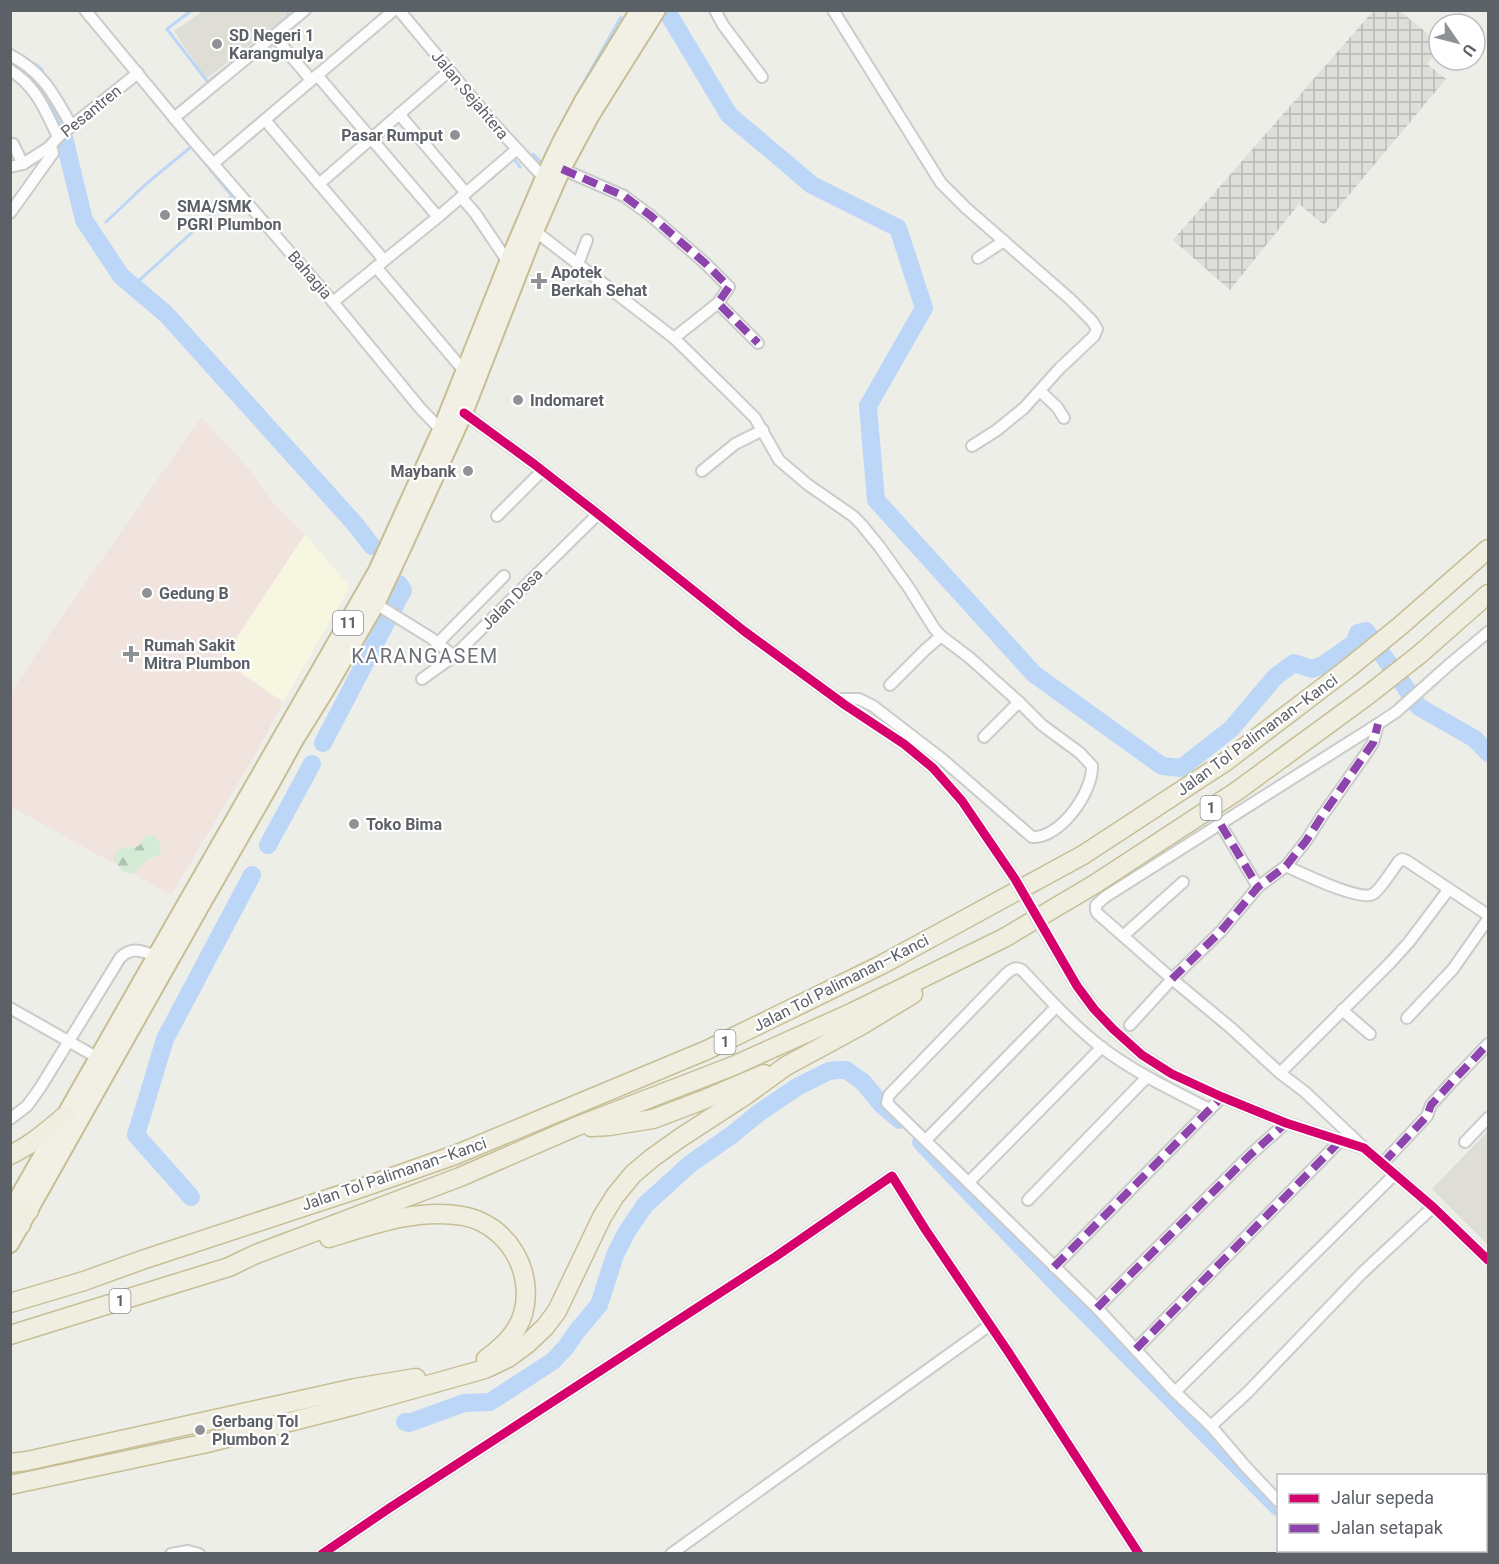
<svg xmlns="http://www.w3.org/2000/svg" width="1499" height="1564" viewBox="0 0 1499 1564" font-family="Roboto,sans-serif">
<defs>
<pattern id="industrial-grid" width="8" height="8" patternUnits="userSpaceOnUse" patternTransform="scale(1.5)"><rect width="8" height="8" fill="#dfdfd9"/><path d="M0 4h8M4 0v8" fill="none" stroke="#b8b8b4"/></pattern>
<pattern id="forest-firs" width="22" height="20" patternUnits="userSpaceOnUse" patternTransform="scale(1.5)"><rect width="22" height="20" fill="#d4ecd5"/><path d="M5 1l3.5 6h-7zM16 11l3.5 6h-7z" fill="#afc3b1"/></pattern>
</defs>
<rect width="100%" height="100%" fill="#eeeee8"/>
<path fill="#f7f6e1" d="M305,534l45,53 -67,115 -62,-42z"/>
<path fill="url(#industrial-grid)" d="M1374,10l26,1 39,32v6l-12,15 19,15 -122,146 -25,-21 -69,86 -57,-50z"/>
<g fill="#deded6">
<path d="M203,11h80l5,5 -82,63 -32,-48z"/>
<path d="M1488,1131v114l-56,-56z"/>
</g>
<path fill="#f1e4df" d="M201,417l49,53 23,32 32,32 -83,126 61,42 -27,51 -85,142 -160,-88 -1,-113 30,-46z"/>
<path fill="url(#forest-firs)" d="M149,835l7,2c3,6 9,13 1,19 -3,2 -7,2 -9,4 -6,5 -11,10 -17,14l-9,-3 -9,-12 2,-6c10,-8 13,-4 24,-7l6,-9z"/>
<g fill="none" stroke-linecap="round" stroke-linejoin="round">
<g stroke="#bcd6f8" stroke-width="3">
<path d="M192,10l-25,19 40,52"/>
<path d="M286,10l4,7"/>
<path d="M208,82l43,-34"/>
<path d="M579,91l42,-74"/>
<path d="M533,154l9,9 7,-16"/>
<path d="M512,156l8,11"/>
<path d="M106,222l40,-38 46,-38"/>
<path d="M133,286l99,-90 -41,-50"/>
</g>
<g stroke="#bcd6f8" stroke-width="18">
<path d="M666,10l63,105 83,70 86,43 26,80 -56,98 8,94 158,174 128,92 19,2 50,-39 44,-52 19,-14 18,6 11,-4 31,-22 4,-10 8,-2 53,76 56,32 13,14"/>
<path d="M30,70l5,3 21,44 8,21 20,82 37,56 45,38 189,210 17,22"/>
<path d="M323,743l80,-153 -4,-6"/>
<path d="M268,845l44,-81"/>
<path d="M921,1142l138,144 219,221"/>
<path d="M191,1197l-55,-62 29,-96 87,-164"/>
<path d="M405,1422l4,1 55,-20 26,-1 63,-41 13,-14 11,-16 22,-26 16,-50 11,-22 19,-28 45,-41 43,-30 27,-22 37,-25 32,-16 10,-1h7l17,12 19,23 18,15"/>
</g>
<g stroke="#caccca" stroke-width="14">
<g id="minor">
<path d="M85,10l105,127 143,165 87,106 21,22"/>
<path d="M399,10l94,113 51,55"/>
<path d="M715,10l8,15 39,52"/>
<path d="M833,10l108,173 25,25 104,91 22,22 5,8 -3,7 -34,32 -36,40 -27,22 -25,16"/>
<path d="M274,36l37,44"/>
<path d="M10,55c33,17 44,40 61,70"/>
<path d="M10,70c27,17 35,40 48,67"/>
<path d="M317,75l121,142"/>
<path d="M399,114l67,79"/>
<path d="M174,118l131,-108"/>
<path d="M265,120l119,140"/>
<path d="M13,144l10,20"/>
<path d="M214,163l180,-153"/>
<path d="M10,167l13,-3 28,-18"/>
<path d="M562,169l62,27 27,20 54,47 24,24 -11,16 40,40"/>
<path d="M319,184l130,-113"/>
<path d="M461,197l14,16 33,49"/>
<path d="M10,213l43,-60 -2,-8 8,-9 79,-63"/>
<path d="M535,231l139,107 56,55 25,25 24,42 28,24 46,32 8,8 18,22 30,42 25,40 7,8 29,22 49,44 -35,35"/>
<path d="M978,258l26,-17"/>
<path d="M578,264l9,-24"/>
<path d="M376,267l89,105"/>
<path d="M333,302l105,-85 78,-67"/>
<path d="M674,338l44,-35"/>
<path d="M1040,391l17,16 7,11"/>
<path d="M464,413l70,51 64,50 146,117 101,74 59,39 29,24 29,33 53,78"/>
<path d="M702,471l33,-27 28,-14"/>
<path d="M497,516l45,-45"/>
<path d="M376,604l55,34 23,18"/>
<path d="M438,643l66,-67"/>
<path d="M422,679l32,-23 144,-142"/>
<path d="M890,685l35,-35 16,-14"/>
<path d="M839,699h20l14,7 69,53 90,78c28,2 61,-45 60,-71l-12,-13 -38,-28 -23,-23"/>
<path d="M1221,825l37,62"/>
<path d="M1286,866c15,7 75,36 87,28 7,-4 20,-25 26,-33l3,-2 5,2 81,54"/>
<path d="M1043,928l34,58 17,23 19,20 29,26 30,19 50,23 64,26 78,25 69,59 55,53"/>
<path d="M1123,936l60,-54"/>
<path d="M10,1008l88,50"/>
<path d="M1342,1010l28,24"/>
<path d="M1407,1018l46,-49 35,-50"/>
<path d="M1130,1025l42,-46 49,-48 37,-44 28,-21 20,-25 16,-25 41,-58 10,-15 5,-19"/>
<path d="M1280,1073l110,-110 19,-21 40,-53"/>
<path d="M1209,1109c-37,-19 -75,-37 -108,-62 -29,-23 -54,-50 -79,-77 -7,-4 -11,0 -16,4l-117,121 -2,8 210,205 78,84 36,34 35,41 32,34"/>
<path d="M10,1119l17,-13 13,-18 80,-130c12,-12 21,-7 36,-2"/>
<path d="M926,1140l130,-133"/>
<path d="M1465,1142l23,-24"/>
<path d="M1364,1148l-59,-56 -25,-19 -49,-45 -59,-49 -75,-66 -1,-3v-5l9,-8 273,-173 18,-12 55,-49 37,-31"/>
<path d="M1383,1163l44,-47 4,-11 19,-21 38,-40"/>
<path d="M969,1182l133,-135"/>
<path d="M1028,1200l119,-123"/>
<path d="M1054,1267l168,-170"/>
<path d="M1097,1308l153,-153 36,-32"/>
<path d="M1136,1349l204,-208"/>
<path d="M1175,1392l220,-218"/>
<path d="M1211,1426l37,-34 114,-119 71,-66"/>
<path d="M1326,1550l3,4"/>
<path d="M171,1554l17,-3 11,3"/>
<path d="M322,1554l69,-47 384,-250 117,-81 33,53 84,124 130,201"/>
<path d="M671,1554l319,-229"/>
</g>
</g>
<g stroke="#c6be94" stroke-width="20">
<g id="trunk">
<path d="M10,1212l146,-256 221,-385 64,-141 67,-168 36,-84 17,-36 22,-41 56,-91"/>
<path d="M10,1244l190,-337 70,-122 26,-47 28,-45 52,-89 25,-53 63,-138 71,-182 27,-62 29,-54 66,-105"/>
</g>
</g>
<g stroke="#c6be94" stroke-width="21">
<g id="motorway">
<path d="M591,1127l18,-1 44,-7 50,-19 61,-26"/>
<path d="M10,1155c22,-10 38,-25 56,-40"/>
<path d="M10,1203l19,8"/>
<path d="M10,1219l11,6"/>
<path d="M329,1238c43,-13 88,-30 134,-22 44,8 72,55 60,98 -6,20 -21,33 -37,45"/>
<path d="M10,1303l74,-22 58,-21 222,-73 91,-32 252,-105 174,-85 202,-110 142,-93 121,-92 53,-43 89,-78"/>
<path d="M10,1335l219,-68 27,-13 204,-77 115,-50 158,-61 118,-53 153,-75 91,-54 142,-93 131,-96 52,-41 68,-60"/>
<path d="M10,1463l17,-2 328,-73 61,-10"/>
<path d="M10,1485l197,-42 149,-38 129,-36 23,-11 19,-14 18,-17 12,-16 45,-94 13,-21 18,-22 19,-16 28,-20 66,-43 40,-29 74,-40 53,-32"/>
</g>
</g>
<use href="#minor" stroke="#fcfcfc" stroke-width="10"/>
<use href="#trunk" stroke="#f2f0e4" stroke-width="16"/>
<use href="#motorway" stroke="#f0eee1" stroke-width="18"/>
<g stroke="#caccca" stroke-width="14" stroke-linecap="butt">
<path id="minor-bridge" d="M1015,879l28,49"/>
</g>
<use href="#minor-bridge" stroke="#fcfcfc" stroke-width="10"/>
<g stroke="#8e44ad" stroke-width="8" stroke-dasharray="15 8" stroke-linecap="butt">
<path d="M562,169l62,27 27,20 54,47 24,24 -11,16 40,40"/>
<path d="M1221,825l37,62"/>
<path d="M1172,979l49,-48 37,-44 28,-21 20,-25 16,-25 51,-73 5,-19"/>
<path d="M1383,1163l44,-47 4,-11 19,-21 38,-40"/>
<path d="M1054,1267l168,-170"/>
<path d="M1097,1308l153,-153 36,-32"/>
<path d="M1136,1349l204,-208"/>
</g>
<g stroke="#fff" stroke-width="13">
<g id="cycleway">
<path d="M464,413l70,51 64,50 146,117 101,74 59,39 29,24 29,33 53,78 62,107 17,23 19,20 29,26 30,19 50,23 64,26 78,25 69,59 55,53"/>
<path d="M322,1554l69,-47 384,-250 117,-81 33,53 84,124 130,201"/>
</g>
</g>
<use href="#cycleway" stroke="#d6006c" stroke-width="9"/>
</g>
<g fill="#8f9294" stroke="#fff" stroke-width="2">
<circle cx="217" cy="44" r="6"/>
<circle cx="455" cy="135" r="6"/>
<circle cx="165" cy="215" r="6"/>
<path d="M536 272h6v6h6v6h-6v6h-6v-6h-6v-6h6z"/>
<circle cx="518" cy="400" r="6"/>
<circle cx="468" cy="471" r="6"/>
<circle cx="147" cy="593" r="6"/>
<path d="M128 645h6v6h6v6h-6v6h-6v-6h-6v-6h6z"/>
<circle cx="354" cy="824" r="6"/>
<circle cx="200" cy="1430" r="6"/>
</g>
<g text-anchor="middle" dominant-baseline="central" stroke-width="4.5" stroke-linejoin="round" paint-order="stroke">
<g fill="#fff" stroke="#8d9095" stroke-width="1.5">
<rect x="333" y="611" width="30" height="24" rx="4.5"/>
<rect x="1200.5" y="796" width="21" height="24" rx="4.5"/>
<rect x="714.5" y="1030" width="21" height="24" rx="4.5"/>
<rect x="109.5" y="1289" width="21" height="24" rx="4.5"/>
</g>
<g font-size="15" font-weight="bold" fill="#5c6067">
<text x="348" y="623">11</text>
<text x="1211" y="808">1</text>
<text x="725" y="1042">1</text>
<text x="120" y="1301">1</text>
</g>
<g font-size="16" font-weight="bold" fill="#5c6067" stroke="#fff" text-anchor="start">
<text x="229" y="35">SD Negeri 1<tspan x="229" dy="18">Karangmulya</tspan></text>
<text x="443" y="135" text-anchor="end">Pasar Rumput</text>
<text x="177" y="206">SMA/SMK<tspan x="177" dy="18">PGRI Plumbon</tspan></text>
<text x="551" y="272">Apotek<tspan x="551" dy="18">Berkah Sehat</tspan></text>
<text x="530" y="400">Indomaret</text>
<text x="456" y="471" text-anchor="end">Maybank</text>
<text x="159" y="593">Gedung B</text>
<text x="144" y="645">Rumah Sakit<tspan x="144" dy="18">Mitra Plumbon</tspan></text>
<text x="366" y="824">Toko Bima</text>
<text x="212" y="1421">Gerbang Tol<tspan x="212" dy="18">Plumbon 2</tspan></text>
</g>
<g font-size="16" fill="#5c6067" stroke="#fff">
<text transform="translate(470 95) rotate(50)">Jalan Sejahtera</text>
<text transform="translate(91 111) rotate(-39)">Pesantren</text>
<text transform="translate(310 275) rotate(49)">Bahagia</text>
<text transform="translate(512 599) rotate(-45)">Jalan Desa</text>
<text transform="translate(1257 735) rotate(-36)">Jalan Tol Palimanan–Kanci</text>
<text transform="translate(841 983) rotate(-27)">Jalan Tol Palimanan–Kanci</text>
<text transform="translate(394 1174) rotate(-19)">Jalan Tol Palimanan–Kanci</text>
</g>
<g font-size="20" letter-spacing="1.5" fill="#6d7279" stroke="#fff">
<text x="425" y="656">KARANGASEM</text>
</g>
</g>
<rect width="1499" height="1564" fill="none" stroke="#5c6067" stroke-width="24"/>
<rect x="1277" y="1474" width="210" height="78" fill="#ffffff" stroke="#bebfc2" stroke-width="1.5"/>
<rect x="1289" y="1494" width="30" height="9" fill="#d6006c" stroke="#bebfc2" stroke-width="1.5"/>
<text x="1331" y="1504" font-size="18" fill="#5c6067">Jalur sepeda</text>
<rect x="1289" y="1524" width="30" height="9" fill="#8e44ad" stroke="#bebfc2" stroke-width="1.5"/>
<text x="1331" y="1534" font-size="18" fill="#5c6067">Jalan setapak</text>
<g transform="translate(1457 42) rotate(125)"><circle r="28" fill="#ffffff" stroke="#bebfc2" stroke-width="1.5"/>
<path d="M0-4.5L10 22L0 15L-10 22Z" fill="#8f9294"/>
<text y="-9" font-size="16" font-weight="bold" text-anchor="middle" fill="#5c6067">U</text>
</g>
</svg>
